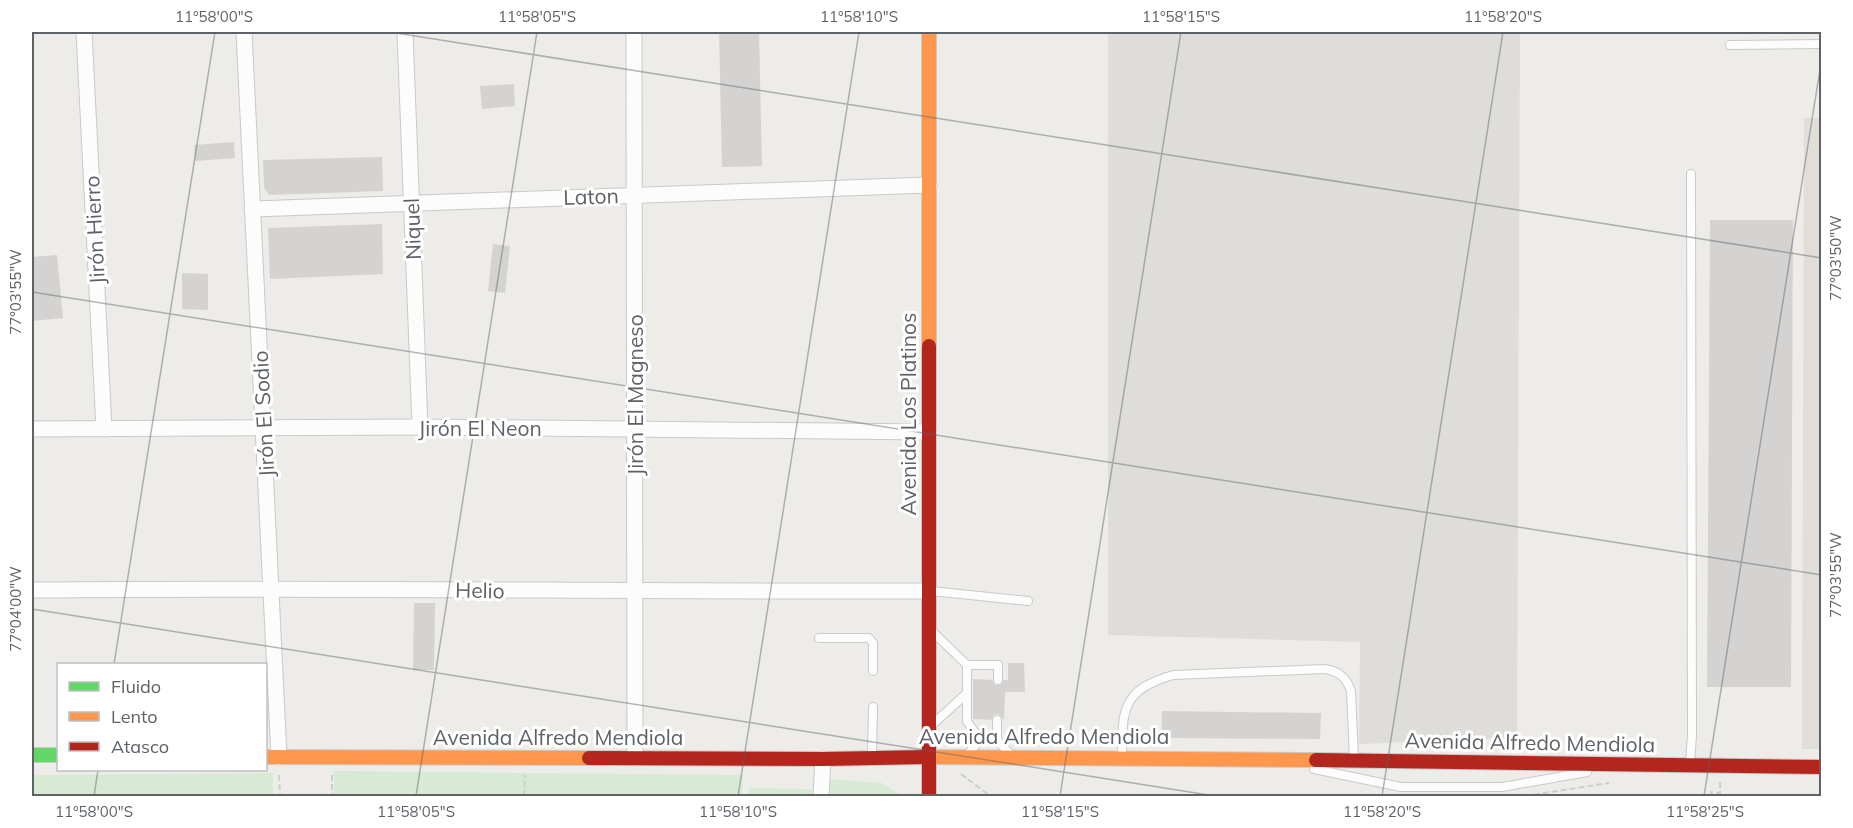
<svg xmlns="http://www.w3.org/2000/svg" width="1853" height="828" viewBox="0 0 1853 828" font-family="Mulish,sans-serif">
<rect width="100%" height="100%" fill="#eeece8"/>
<path fill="#dfddd9" d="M1108,32h412l-3,706 -158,6 1,-102 -252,-7z"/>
<path fill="#e1ded8" d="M1804,118h18l-1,631h-19z"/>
<g fill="#d7ead3">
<path d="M334,771l409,4 -1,21h-408z"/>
<path d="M273,773v23h-241v-21z"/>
<path d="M830,779l52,4 20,13h-72z"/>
<path d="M749,788l63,1v7h-63z"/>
</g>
<g fill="#d5d3d1">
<path d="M719,32h40l3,134 -40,1z"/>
<path d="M514,84l1,22 -33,3 -2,-23z"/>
<path d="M234,142l1,16 -40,3 -1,-16z"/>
<path d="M382,157l1,34 -114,4 -5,-7 -1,-28z"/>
<path d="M1710,220h83l-2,467h-84z"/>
<path d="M382,224l1,50 -113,5 -2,-51z"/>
<path d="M493,244l17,2 -5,47 -17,-2z"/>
<path d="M57,255l6,63 -31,3v-64z"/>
<path d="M182,273l26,1v36l-26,-1z"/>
<path d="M414,603h21l-1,67h-21z"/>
<path d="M1008,663h16l1,29h-20l-1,28 -6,-6 -4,1 -3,5 -18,-1v-40l19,1 3,5h5l4,-5h4z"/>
<path d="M1162,711l159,2 -1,26 -158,-1z"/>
</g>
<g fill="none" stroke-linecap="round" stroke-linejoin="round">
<g stroke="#c9c9c9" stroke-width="10">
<g id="lane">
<path d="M1730,45l92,-1"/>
<path d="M931,591l97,10"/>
<path d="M932,631l35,34h31v15"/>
<path d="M819,638h50l4,5v28"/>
<path d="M967,665v56l13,19"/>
<path d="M932,725l34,-31"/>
<path d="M997,740v-20"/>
<path d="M968,754l12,-14h17l13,14"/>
<path d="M1122,756c0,-48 1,-66 51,-81l151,-6c15,2 22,8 27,22l3,69"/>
<path d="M872,757l1,-50"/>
<path d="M1690,764l2,-29 -1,-561"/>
<path d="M1314,769l87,18h101l85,-15"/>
</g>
</g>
<g stroke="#c9c9c9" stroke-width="17">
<g id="street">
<path d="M84,32l20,397"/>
<path d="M244,32l35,725"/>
<path d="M405,32l15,395"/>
<path d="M634,32l1,726"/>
<path d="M252,209l677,-24"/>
<path d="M32,429l388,-2 509,5"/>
<path d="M32,590c299,-3 598,2 897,1"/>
<path d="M821,796l2,-37"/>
</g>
</g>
<g stroke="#cacaca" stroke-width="16">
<path id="fast" d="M32,755h26"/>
</g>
<g stroke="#cacaca" stroke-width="16">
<g id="slow">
<path d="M929,32v314"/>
<path d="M266,757l323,1"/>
<path d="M927,757l389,3"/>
</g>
</g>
<g stroke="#cacaca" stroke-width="16">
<g id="jam">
<path d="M929,346v450"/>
<path d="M589,758l234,1 104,-2"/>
<path d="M1316,760l506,7"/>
</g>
</g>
<g stroke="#cacfcb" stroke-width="2" stroke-dasharray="6 3" stroke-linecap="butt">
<path d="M961,774l29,22"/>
<path d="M279,775l1,21"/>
<path d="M332,775v21"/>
<path d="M524,796l1,-21"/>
<path d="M1525,796l84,-13"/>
<path d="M1711,796v-4l9,1v-11"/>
</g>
<use href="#lane" stroke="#fcfcfc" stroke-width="8"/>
<use href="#street" stroke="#fcfcfc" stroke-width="15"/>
<use href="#fast" stroke="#63d668" stroke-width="14"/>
<use href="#slow" stroke="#ff974d" stroke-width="14"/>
<use href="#jam" stroke="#b3261e" stroke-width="14"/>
</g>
<path fill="none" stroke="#5d6267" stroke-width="1.5" stroke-opacity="0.45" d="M390,32l1432,226M32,292l1790,283M32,609l1183,187M114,664l101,-632M94,796l4,-26M416,796l121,-764M738,796l121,-764M1060,796l121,-764M1382,796l121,-764M1704,796l118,-739"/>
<g text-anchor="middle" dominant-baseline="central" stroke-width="6" stroke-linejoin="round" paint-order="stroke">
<g font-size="21" fill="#5d6267" stroke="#fff">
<text transform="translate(591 196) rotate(-2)">Laton</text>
<text transform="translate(412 229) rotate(-92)">Niquel</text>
<text transform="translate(94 230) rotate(-93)">Jirón Hierro</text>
<text transform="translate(635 395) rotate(-90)">Jirón El Magneso</text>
<text transform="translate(263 414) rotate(-93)">Jirón El Sodio</text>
<text transform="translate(908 414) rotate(-90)">Avenida Los Platinos</text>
<text x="480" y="428">Jirón El Neon</text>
<text transform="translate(480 590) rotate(1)">Helio</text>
<text x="1044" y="736">Avenida Alfredo Mendiola</text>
<text x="558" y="737">Avenida Alfredo Mendiola</text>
<text transform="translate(1530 742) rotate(1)">Avenida Alfredo Mendiola</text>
</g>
</g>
<rect width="1853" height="828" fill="none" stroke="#ffffff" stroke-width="66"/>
<rect x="57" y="663" width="210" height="108" fill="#ffffff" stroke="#bec0c2" stroke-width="1.5"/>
<rect x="69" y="682" width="30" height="9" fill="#63d668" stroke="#bec0c2" stroke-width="1.5"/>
<text x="111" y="693" font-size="18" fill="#5d6267">Fluido</text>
<rect x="69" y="712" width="30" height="9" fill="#ff974d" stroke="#bec0c2" stroke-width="1.5"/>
<text x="111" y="723" font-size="18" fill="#5d6267">Lento</text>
<rect x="69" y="742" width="30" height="9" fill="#b3261e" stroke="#bec0c2" stroke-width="1.5"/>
<text x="111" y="753" font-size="18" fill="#5d6267">Atasco</text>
<rect x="33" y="33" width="1787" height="762" fill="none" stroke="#5d6267" stroke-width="2"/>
<g font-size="15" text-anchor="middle" fill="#5d6267">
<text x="214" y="22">11°58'00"S</text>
<text x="537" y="22">11°58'05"S</text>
<text x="859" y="22">11°58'10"S</text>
<text x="1181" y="22">11°58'15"S</text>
<text x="1503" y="22">11°58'20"S</text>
<text transform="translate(1836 258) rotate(-90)" y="5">77°03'50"W</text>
<text transform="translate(16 292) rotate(-90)" y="5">77°03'55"W</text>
<text transform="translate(1836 575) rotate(-90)" y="5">77°03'55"W</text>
<text transform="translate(16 609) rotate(-90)" y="5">77°04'00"W</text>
<text x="94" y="817">11°58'00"S</text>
<text x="416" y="817">11°58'05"S</text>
<text x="738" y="817">11°58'10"S</text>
<text x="1060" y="817">11°58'15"S</text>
<text x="1382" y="817">11°58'20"S</text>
<text x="1705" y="817">11°58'25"S</text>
</g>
</svg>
